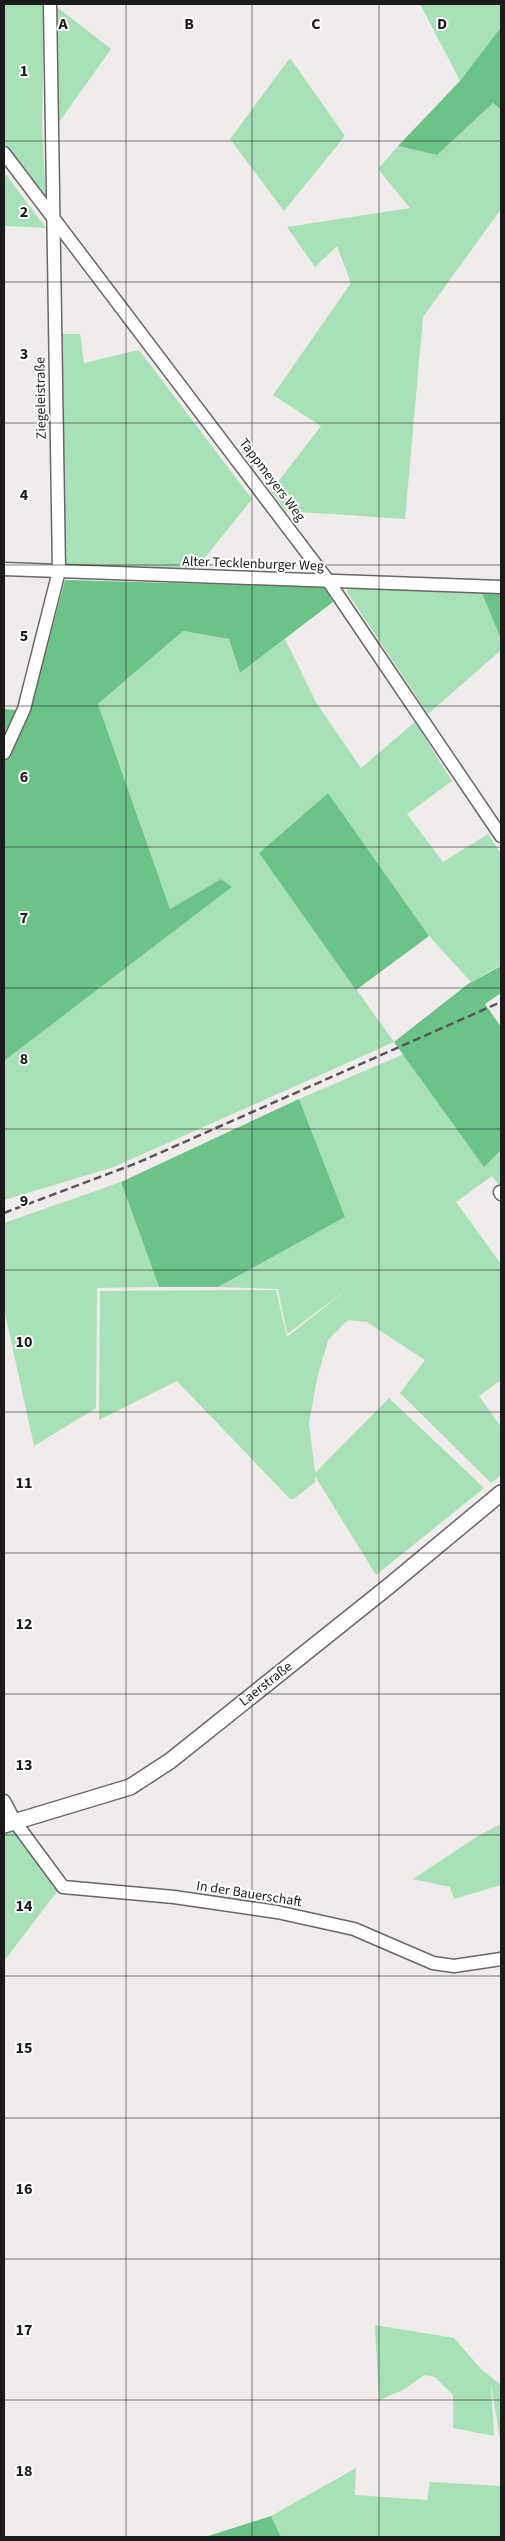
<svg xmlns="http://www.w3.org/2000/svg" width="505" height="2541" viewBox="0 0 505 2541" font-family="'Source Sans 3',sans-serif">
<rect width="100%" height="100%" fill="#efeceb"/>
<g fill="#a8e1b8">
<path d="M4,4h40l-2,124 4,70 -42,-55z"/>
<path d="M53,4l58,45 -57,80z"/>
<path d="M420,4h81v23l-41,54z"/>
<path d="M290,58l55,78 -61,75 -54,-72z"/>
<path d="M493,103l8,7v99l-78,108 -18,202 -119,-8 -15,-20 50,-65 -48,-31 78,-112 -14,-37 -22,21 -28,-40 123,-19 -32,-39 20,-23 39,9z"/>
<path d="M4,172l42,56 -42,-2z"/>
<path d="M58,334h22l4,29 55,-13 113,149 -57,71 -132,-3z"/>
<path d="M350,585l131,6 20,48v11l-73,64 -81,-122z"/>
<path d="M183,631l46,8 11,34 45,-34 32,65 44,64 54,-46 37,59 -45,33 36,48 45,-28 13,20v111l-30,17 -42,-46 -101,-143 -69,60 135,189 -280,125 -110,33v-139l228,-174 -11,-8 -51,30 -72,-205z"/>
<path d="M404,1054l80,112 17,-16v38l-9,-12 -36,26 45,62v116l-22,16 22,31v48l-10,8 -91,-90 25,-33 -58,-38 -19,-2 -20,20 -11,39 -8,44 6,50 74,-75 95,90 -108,87 -61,-99v6l-21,17h-4l-113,-118 -78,39 1,-129 176,-1 11,47 62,-49 -62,46 -9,-45 -60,-2 127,-70 -46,-118z"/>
<path d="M121,1182l38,105 -62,1 -1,120 -62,38 -30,-137v-86z"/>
<path d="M501,1824v61l-47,14 -4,-12 -37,-8 65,-43z"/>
<path d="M12,1831l47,58 -55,72v-128z"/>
<path d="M375,2325l79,13 27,31 20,16v60l-10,-61 3,52 -41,-8v-33l-18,-18 -11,-2 -21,15 -24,10z"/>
<path d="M356,2468l-1,27 72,5 3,-18 71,4v51h-220l-10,-21z"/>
</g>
<g fill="#6cc388">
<path d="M501,27v83l-8,-7 -56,52 -39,-9 62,-65z"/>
<path d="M65,580l259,7 9,15 -93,71 -11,-34 -46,-8 -85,73 72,205 51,-30 11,8 -228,174v-352l26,2z"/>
<path d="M501,590v49l-20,-48z"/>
<path d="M328,793l101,143 -73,54 -97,-137z"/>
<path d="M501,966v27l-16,11 16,23v123l-17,17 -90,-125 74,-58z"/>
<path d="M299,1099l46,118 -127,70h-59l-38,-105z"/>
<path d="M271,2516l10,21h-76z"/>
</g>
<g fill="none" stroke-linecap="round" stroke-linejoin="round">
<g stroke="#6a6766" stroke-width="15">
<g id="minor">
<path d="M4,153l325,429 172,254"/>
<path d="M4,569l497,18"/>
<path d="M4,753l20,-44 35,-138 -9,-567"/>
<path d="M500,1192l1,2"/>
<path d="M4,1801l11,21 48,65 111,10 103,15 77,17 79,34 21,3 47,-7"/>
</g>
</g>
<g stroke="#6a6766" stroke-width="18">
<path id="major" d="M4,1825l126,-38 40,-26 219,-175 112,-93"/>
</g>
<use href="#minor" stroke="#fff" stroke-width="12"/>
<use href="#major" stroke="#fff" stroke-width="15"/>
<path stroke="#585656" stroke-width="2.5" stroke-dasharray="8 4" stroke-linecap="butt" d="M4,1213l133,-50 364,-161"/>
</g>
<path fill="none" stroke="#1c1b1b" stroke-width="1" stroke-opacity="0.55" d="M126,4v2533M252,4v2533M379,4v2533M4,141h497M4,282h497M4,423h497M4,565h497M4,706h497M4,847h497M4,988h497M4,1129h497M4,1270h497M4,1412h497M4,1553h497M4,1694h497M4,1835h497M4,1976h497M4,2118h497M4,2259h497M4,2400h497"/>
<g text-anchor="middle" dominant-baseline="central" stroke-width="4" stroke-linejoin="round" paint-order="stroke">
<g font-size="14" fill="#1c1b1b" stroke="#fff">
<text transform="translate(41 398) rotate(-91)">Ziegeleistraße</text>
<text transform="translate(272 480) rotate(53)">Tappmeyers Weg</text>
<text transform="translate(253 564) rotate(2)">Alter Tecklenburger Weg</text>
<text transform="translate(266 1684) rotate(-38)">Laerstraße</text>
<text transform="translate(249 1894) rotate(9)">In der Bauerschaft</text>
</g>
</g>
<g font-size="16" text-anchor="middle" font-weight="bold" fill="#1c1b1b" stroke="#fff" stroke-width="4" stroke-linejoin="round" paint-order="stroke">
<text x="63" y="29">A</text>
<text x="189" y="29">B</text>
<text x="316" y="29">C</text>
<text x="442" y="29">D</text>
<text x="24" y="76">1</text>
<text x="24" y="217">2</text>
<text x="24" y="359">3</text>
<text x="24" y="500">4</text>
<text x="24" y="641">5</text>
<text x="24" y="782">6</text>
<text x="24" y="923">7</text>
<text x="24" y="1064">8</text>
<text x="24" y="1206">9</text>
<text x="24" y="1347">10</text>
<text x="24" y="1488">11</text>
<text x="24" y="1629">12</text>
<text x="24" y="1770">13</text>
<text x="24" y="1911">14</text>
<text x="24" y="2053">15</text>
<text x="24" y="2194">16</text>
<text x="24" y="2335">17</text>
<text x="24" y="2476">18</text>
</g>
<rect width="505" height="2541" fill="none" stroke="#1c1b1b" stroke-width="10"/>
</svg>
